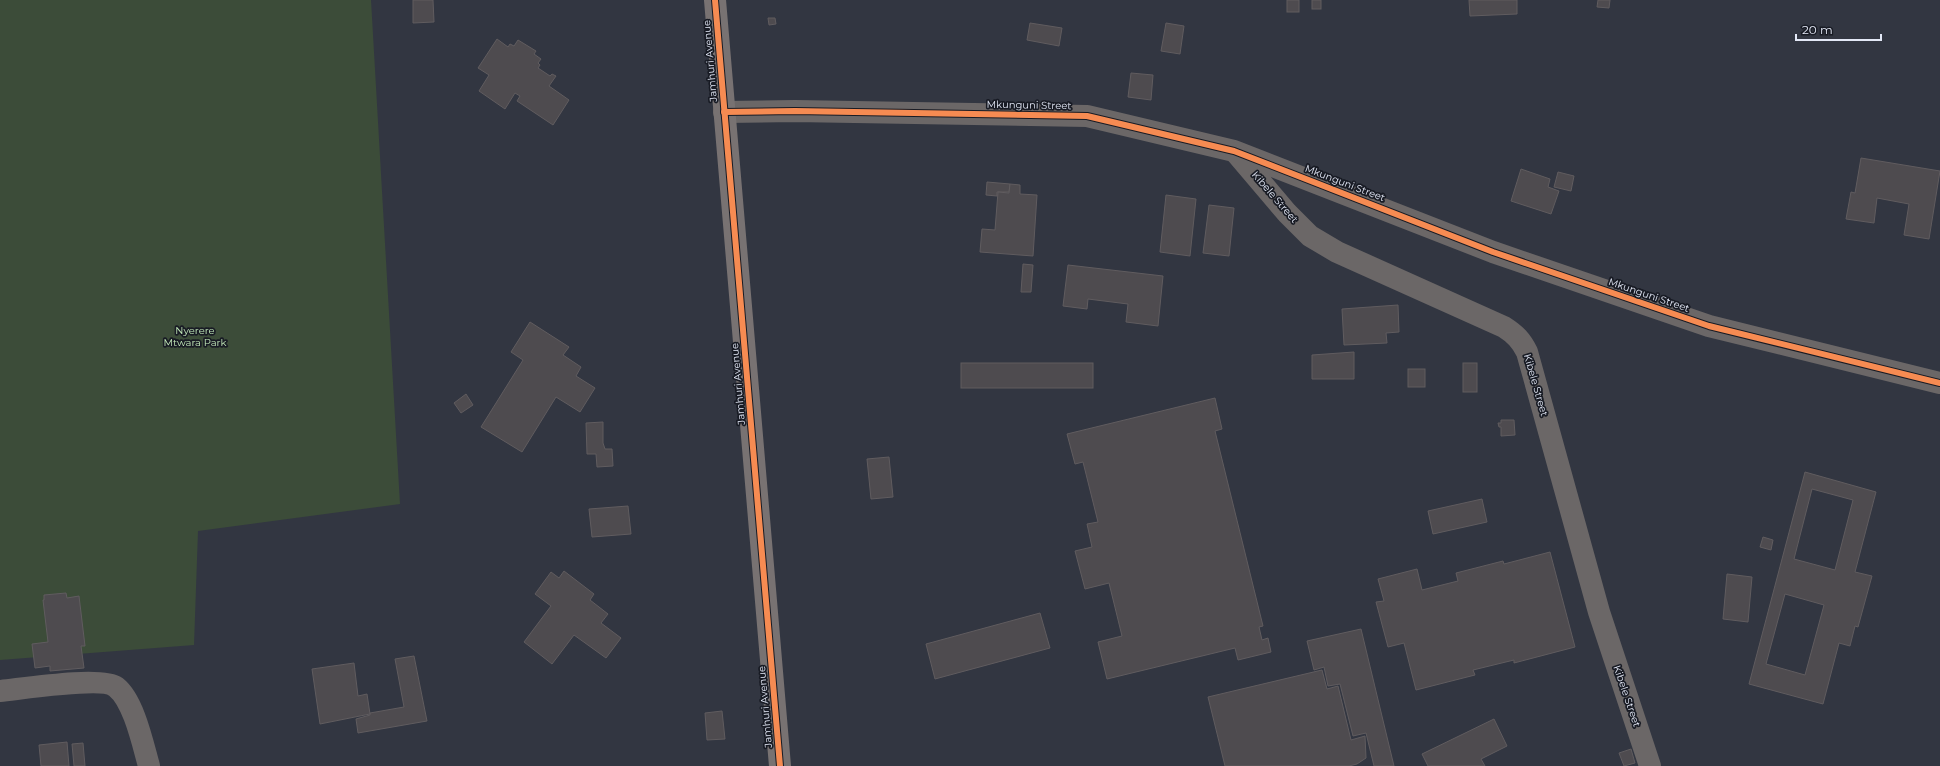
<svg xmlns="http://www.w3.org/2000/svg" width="1940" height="766" viewBox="0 0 1940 766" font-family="Montserrat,sans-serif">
<rect width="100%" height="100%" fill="#323641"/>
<path fill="#3c4c39" d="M0,0h371l29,504 -202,27 -4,114 -194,15z"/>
<g fill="#4e4b4f" stroke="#605c5f" fill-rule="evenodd">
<path d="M413,0h20l1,22 -21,1z"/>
<rect x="1287" y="0" width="12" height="12"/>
<rect x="1312" y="0" width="9" height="9"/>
<path d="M1469,0h48v14l-47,2z"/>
<path d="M1598,0h12l-1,8 -12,-1z"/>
<path d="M768,18h7l1,6 -7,1z"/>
<path d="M1030,23l32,5 -3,18 -32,-6z"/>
<path d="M1166,23l18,3 -4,28 -19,-3z"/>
<path d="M497,39l11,8 2,-3 4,2 4,-6 18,11 -2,3 7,5 -3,4 2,2 -2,3 12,8 2,-2 4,2 -7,10 20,14 -16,25 -36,-24 3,-5 -5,-3 -10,16 -26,-18 10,-16 -11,-7z"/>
<path d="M1131,73l22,2 -2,25 -23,-3z"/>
<path d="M1861,158l79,13 -11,68 -25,-4 5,-31 -32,-6 -3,25 -28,-4 5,-27 4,1z"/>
<path d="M1521,169l29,10 -2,8 11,4 -8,23 -40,-13z"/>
<path d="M1558,172l16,4 -3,15 -17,-4z"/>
<path d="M987,182l23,2 -1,8h-12v4l-11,-1z"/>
<path d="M1010,184l10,1v9l17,1 -4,61 -53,-4 2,-23 13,1 3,-38 11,1z"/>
<path d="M1166,195l30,4 -6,57 -30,-4z"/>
<path d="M1209,205l25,3 -5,48 -26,-3z"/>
<path d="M1023,264l10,1 -2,27h-10z"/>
<path d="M1068,265l95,11 -5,50 -32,-4 2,-18 -40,-5 -1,10 -24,-3z"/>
<path d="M1398,305l1,27 -13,1 1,10 -43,2 -2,-36z"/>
<path d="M530,322l39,25 -6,8 18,12 -5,9 19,12 -15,24 -24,-15 -34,55 -41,-25 42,-67 -12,-8z"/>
<path d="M1354,352v27h-42v-24z"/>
<rect x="961" y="363" width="132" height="25"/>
<rect x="1463" y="363" width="14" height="29"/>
<rect x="1408" y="369" width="17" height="18"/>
<path d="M466,394l7,11 -12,8 -7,-10z"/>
<path d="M1215,398l7,31 -7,2 48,195 -4,1 3,13 6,-2 3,14 -33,8 -3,-12 -128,31 -9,-37 24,-6 -13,-53 -24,6 -10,-38 17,-4 -5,-23 11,-2 -15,-60 -8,2 -8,-30z"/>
<path d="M1501,420h13l1,15 -14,1v-9h-2l-1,-4h3z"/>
<path d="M603,422v21l2,6h7l1,17 -16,1 -1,-13h-9l-1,-31z"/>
<path d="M889,457l4,40 -22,2 -4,-40z"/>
<path d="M1805,472l71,20 -21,80 17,4 -14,51 -3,-1 -5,20 -11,-3 -16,61 -74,-20zM1812,489l41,11 -18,70 -41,-11zM1785,594l39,11 -19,70 -39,-11z"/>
<path d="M1482,499l5,23 -54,12 -5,-23z"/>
<path d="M628,506l3,28 -39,3 -3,-28z"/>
<path d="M1763,537l10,3 -2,10 -11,-3z"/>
<path d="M1550,552l25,95 -61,16v-3l-41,10 2,5 -59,15 -12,-47 -16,4 -12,-45 8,-1 -6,-22 39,-10 5,21 36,-9 -2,-8 47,-12 1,3z"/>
<path d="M564,571l30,23 -4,6 18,14 -7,9 20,15 -15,20 -32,-23 -22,29 -28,-22 27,-36 -16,-12 16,-22 8,6z"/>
<path d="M1727,574l25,3 -4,45 -25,-3z"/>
<path d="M66,593l1,5 12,-2 6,50h-4l3,22 -34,3v-5l-15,2 -3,-24 16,-2 -5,-42h1v-5z"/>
<path d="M1040,613l10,35 -115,31 -9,-35z"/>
<path d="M1361,629l33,137h-20l-8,-33 -13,3 -13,-52 -12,2 -4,-19 -10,3 -7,-29z"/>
<path d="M414,656l13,65 -69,12 -2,-14 14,-4v-2l34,-6 -9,-48z"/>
<path d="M354,663l4,33 9,-2 3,20 -50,10 -8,-55z"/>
<path d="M1322,670l5,19 11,-3 13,54 14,-4 1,22 -9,6 -8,2h-124l-17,-69z"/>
<path d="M722,711l3,28 -18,1 -2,-27z"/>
<path d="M1494,719l13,27 -26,13 4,7h-57l-6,-12z"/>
<path d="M67,742l2,24h-28l-2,-21z"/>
<path d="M83,743l2,23h-11l-2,-22z"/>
<path d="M1631,749l4,14 -11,3 -5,-13z"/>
</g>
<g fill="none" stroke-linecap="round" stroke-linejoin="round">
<g stroke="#6b6767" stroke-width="22">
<path d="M724,112l71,-1 292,5 147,35 259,101 216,74 231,57"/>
<path d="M1236,153l51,60 23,23 27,16 167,75c11,7 17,13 23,25l72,260 51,154"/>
<path d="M0,691c21,-2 102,-15 116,-4 18,14 27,58 33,79"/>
</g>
<path stroke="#787272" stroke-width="22" d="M715,0l65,766"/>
<g stroke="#181b24" stroke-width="8">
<g id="cycleway">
<path d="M715,0l65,766"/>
<path d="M724,112l71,-1 292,5 147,35 259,101 216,74 231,57"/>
</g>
</g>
<use href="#cycleway" stroke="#f68b52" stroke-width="6"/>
</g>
<g text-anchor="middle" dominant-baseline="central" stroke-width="3.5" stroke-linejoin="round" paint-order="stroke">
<g font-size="10" fill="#e3e8f6" stroke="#181b24">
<text transform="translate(710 61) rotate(-95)">Jamhuri Avenue</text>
<text transform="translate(1029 105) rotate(1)">Mkunguni Street</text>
<text transform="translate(1345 183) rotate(21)">Mkunguni Street</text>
<text transform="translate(1275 197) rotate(49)">Kibele Street</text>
<text transform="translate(1649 295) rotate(19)">Mkunguni Street</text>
<text transform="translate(738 384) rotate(-95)">Jamhuri Avenue</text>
<text transform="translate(1536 385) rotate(74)">Kibele Street</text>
<text transform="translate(1627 696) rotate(71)">Kibele Street</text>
<text transform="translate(765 707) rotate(-95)">Jamhuri Avenue</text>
</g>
<g font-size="10" fill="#c3e9b9" stroke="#181b24">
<text x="195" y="330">Nyerere<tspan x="195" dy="12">Mtwara Park</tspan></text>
</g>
</g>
<path d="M1796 34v6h85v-6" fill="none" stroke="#e3e8f6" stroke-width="2"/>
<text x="1802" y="34" font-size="12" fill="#e3e8f6" stroke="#181b24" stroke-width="3" paint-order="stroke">20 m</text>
</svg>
